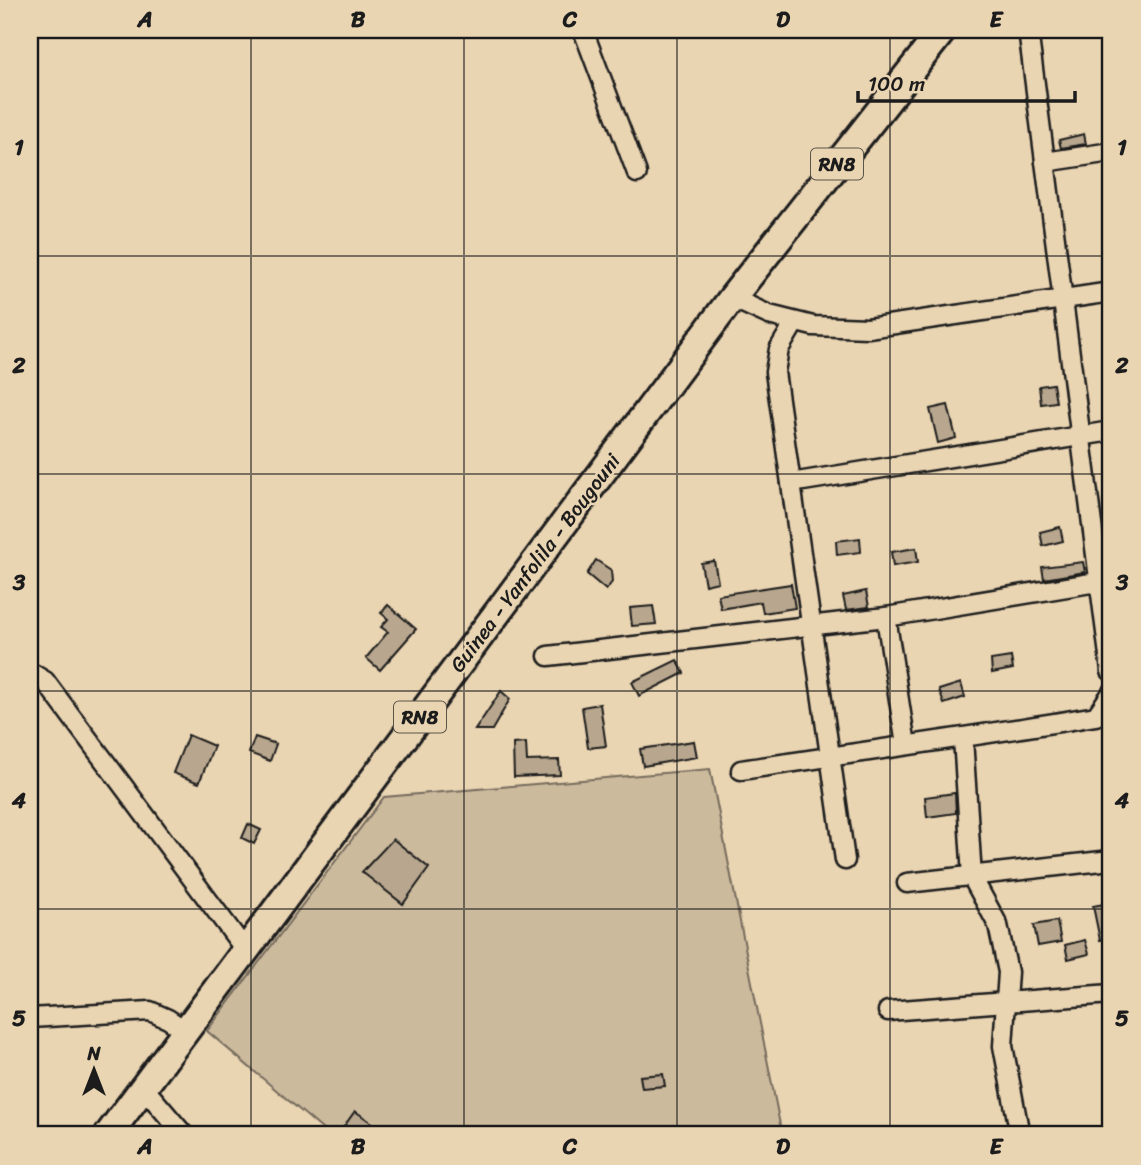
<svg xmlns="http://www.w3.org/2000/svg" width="1141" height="1165" viewBox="0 0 1141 1165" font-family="Sriracha,sans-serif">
<rect width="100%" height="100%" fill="#ead5b3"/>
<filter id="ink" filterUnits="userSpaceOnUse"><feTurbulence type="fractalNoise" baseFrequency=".0143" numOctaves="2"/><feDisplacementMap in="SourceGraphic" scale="14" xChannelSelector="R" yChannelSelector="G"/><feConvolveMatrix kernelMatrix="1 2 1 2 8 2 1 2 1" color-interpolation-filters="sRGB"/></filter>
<g filter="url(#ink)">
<path fill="#ccba9d" stroke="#746b5c" stroke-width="2" d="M710,769l72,366h-453l-122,-104 177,-234z"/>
<g fill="#b8a78e" stroke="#1c1c1c" stroke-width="2">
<path d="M1084,134l2,10 -25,4 -2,-8z"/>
<path d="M1053,384l3,18 -15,2 -2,-18z"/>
<path d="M948,405l8,33 -18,5 -8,-34z"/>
<path d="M1060,527l3,14 -20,5 -3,-14z"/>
<path d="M860,538l1,14 -24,3 -1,-14z"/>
<path d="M916,548l2,14 -25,4 -2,-14z"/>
<path d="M596,560l15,10 1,12 -6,8 -19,-16z"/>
<path d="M714,561l4,21 -13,3 -4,-22z"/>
<path d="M1083,562l2,10 -41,7 -2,-12z"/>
<path d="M791,584l4,24 -32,5 -2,-11 -40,7 -3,-14z"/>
<path d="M866,591l3,16 -23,3 -3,-14z"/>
<path d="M388,605l28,24 -36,41 -14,-12 22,-26 -7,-5 7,-8 -7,-6z"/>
<path d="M653,606l3,18 -24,2 -2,-18z"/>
<path d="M1011,657l2,12 -21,4 -1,-13z"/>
<path d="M677,660l7,13 -45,23 -7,-14z"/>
<path d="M961,683l4,14 -21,7 -5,-14z"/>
<path d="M501,691l9,8 -18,31h-17z"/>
<path d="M600,704l6,42 -18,2 -6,-41z"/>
<path d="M188,735l26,11 -15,37 -26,-10z"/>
<path d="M255,737l21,7 -6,17 -21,-8z"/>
<path d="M694,741l3,16 -54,9 -3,-17z"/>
<path d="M526,743l1,18 32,-1 1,15 -46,2 -1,-33z"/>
<path d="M955,793l1,20 -29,4 -2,-20z"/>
<path d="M248,824l13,6 -7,14 -12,-6z"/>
<path d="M393,839l36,29 -26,36 -41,-32z"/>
<path d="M1109,903l2,35 -11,2 -7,-34z"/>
<path d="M1057,921l4,21 -23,4 -4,-21z"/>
<path d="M1085,940l4,14 -21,5 -3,-14z"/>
<path d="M663,1074l2,12 -23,2 -2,-12z"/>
<path d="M355,1111l20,14 -7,10h-30z"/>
</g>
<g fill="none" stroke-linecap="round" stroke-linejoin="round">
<g stroke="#1c1c1c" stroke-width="23">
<g id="street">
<path d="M583,30l54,143"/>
<path d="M1028,30l83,641"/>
<path d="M1045,162l66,-10"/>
<path d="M732,298l37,17 44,11 55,2 243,-36"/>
<path d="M795,322l-16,27 -4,23 70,488"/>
<path d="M791,483l320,-52"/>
<path d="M886,617l20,128"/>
<path d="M548,656l338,-39 223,-37"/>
<path d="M30,672l15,9 201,270"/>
<path d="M963,738l9,139 26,48 10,47 -5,74 17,89"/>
<path d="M741,770c118,-18 237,-34 355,-54l15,-22"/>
<path d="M907,883l204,-23"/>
<path d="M888,1011l223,-17"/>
<path d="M30,1018l120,-7 18,8 18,12"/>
<path d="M144,1088l40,47"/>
</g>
</g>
<g stroke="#1c1c1c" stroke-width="32">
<path id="primary" d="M108,1135l624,-837 211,-268"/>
</g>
<use href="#street" stroke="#ead5b3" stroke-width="18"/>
<use href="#primary" stroke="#ead5b3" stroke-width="26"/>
</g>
</g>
<path fill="none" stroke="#1c1c1c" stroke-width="2" stroke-opacity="0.55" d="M251,30v1105M464,30v1105M677,30v1105M890,30v1105M30,256h1081M30,474h1081M30,691h1081M30,909h1081"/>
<g text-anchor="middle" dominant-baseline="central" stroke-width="5" stroke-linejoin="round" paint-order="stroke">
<g fill="#ead5b3" stroke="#5a5449" stroke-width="2">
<rect x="811" y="148.5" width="52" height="31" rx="5"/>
<rect x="394" y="701.5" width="52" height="31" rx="5"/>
</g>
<g font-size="19" font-weight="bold" fill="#1c1c1c">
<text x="837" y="164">RN8</text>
<text x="420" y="717">RN8</text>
</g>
<g font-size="21" fill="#1c1c1c" stroke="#ead5b3">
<text transform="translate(535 563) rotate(-53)">Guinea - Yanfolila - Bougouni</text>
</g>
</g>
<rect width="1141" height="1165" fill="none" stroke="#ead5b3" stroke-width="77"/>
<g transform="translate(94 1070)" stroke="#ead5b3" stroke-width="5" paint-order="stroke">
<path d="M0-5L12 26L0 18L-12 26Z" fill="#1c1c1c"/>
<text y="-10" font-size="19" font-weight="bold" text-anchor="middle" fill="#1c1c1c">N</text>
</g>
<path d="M858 91v10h217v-10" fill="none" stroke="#1c1c1c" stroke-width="3.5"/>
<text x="868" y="91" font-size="21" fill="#1c1c1c" stroke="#ead5b3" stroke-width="5" paint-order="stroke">100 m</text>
<rect x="38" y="38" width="1064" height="1088" fill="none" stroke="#1c1c1c" stroke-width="2.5"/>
<g font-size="23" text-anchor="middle" font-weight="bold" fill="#1c1c1c">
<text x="145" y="27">A</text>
<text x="358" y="27">B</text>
<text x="570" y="27">C</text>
<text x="783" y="27">D</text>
<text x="996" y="27">E</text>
<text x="19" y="155">1</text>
<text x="1122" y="155">1</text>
<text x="19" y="373">2</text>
<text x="1122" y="373">2</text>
<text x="19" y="590">3</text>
<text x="1122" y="590">3</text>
<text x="19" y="808">4</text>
<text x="1122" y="808">4</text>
<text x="19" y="1026">5</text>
<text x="1122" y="1026">5</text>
<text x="145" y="1154">A</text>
<text x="358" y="1154">B</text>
<text x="570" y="1154">C</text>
<text x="783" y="1154">D</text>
<text x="996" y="1154">E</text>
</g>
</svg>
